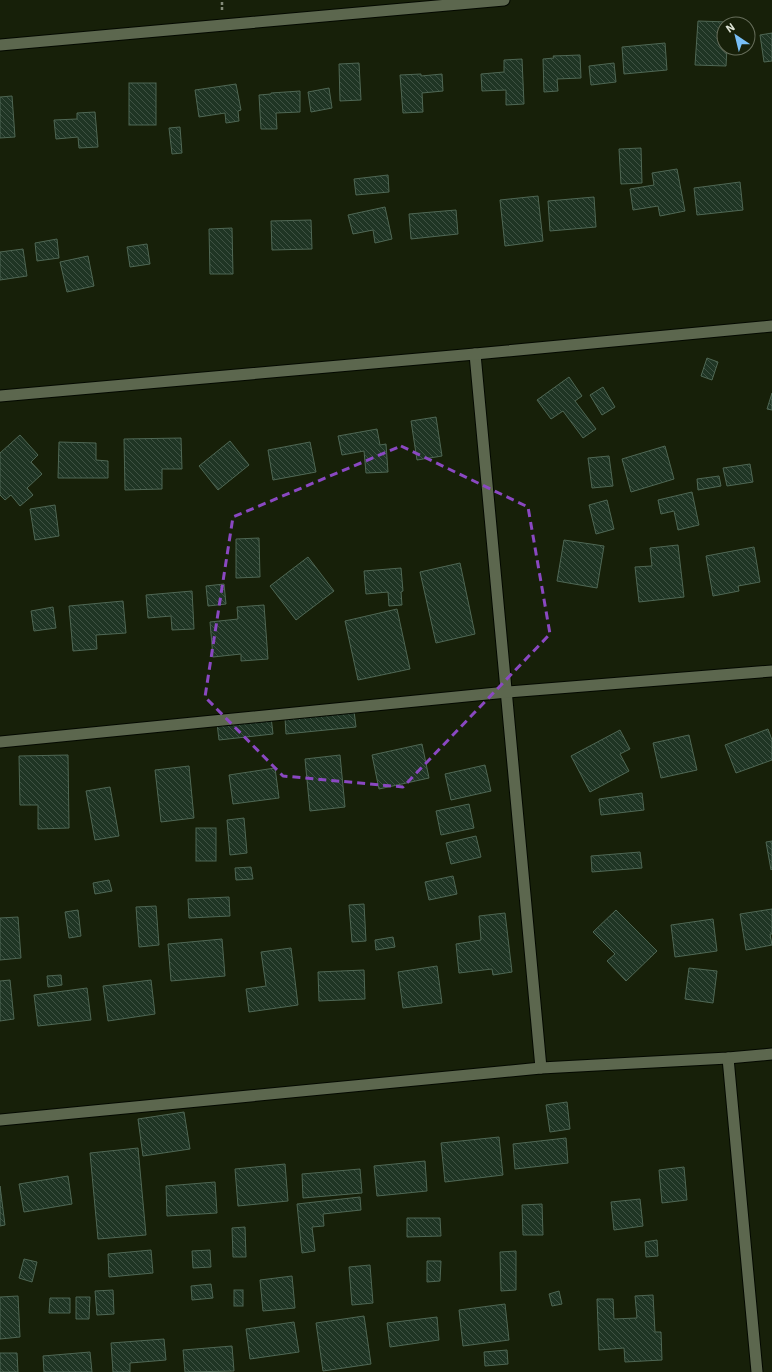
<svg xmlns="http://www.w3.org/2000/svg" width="772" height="1372" viewBox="0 0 772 1372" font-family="'IBM Plex Sans',sans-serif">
<defs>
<pattern id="building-back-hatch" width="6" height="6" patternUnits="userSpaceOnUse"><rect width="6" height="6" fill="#1f3524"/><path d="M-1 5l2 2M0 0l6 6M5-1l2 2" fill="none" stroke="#3f5243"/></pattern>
</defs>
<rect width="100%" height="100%" fill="#172009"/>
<g fill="url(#building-back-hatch)" stroke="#4f6754">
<path d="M698,21l31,1v2h-5v24h3l-1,18 -31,-1z"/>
<path d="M772,33v28l-8,1 -4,-27z"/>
<path d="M665,43l2,27 -43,4 -2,-27z"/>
<path d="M580,55l1,23 -24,1 1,12 -14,1 -1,-33 11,-1 -1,-2z"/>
<path d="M522,59l2,45 -18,1v-15l-24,1 -1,-17 23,-2v-12z"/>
<path d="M359,63l2,37 -21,1 -1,-37z"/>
<path d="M614,63l2,19 -25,3 -2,-19z"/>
<path d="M421,74v2l21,-2 1,17 -21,2 1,19 -20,1 -3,-38z"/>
<rect x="129" y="83" width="27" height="42"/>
<path d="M236,84l5,26 -3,1 1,10 -13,2 -1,-10 -26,4 -4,-27z"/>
<path d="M329,88l3,20 -21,4 -3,-20z"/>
<path d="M300,91v21l-24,1 1,16h-16l-2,-34 12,-1v-1z"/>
<path d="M12,96l3,41 -15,1v-41z"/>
<path d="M95,112l3,35 -19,1 -1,-11 -22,2 -2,-19 23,-1v-6z"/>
<path d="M180,127l2,26 -10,1 -3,-26z"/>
<path d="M641,148l1,35 -21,1 -2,-35z"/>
<path d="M677,169l8,42 -25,5 -2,-10 -25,4 -3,-21 24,-4 -2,-12z"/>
<path d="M388,175l1,17 -33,3 -2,-16z"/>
<path d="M740,182l3,28 -46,5 -3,-27z"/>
<path d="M538,196l5,45 -38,5 -5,-46z"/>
<path d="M594,197l2,30 -46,4 -2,-30z"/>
<path d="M385,207l7,32 -17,4 -2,-13 -20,4 -5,-19z"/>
<path d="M456,210l2,24 -47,5 -2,-25z"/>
<path d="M311,220l1,29 -40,1 -1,-29z"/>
<path d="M232,228l1,46h-23l-1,-45z"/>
<path d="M57,239l2,19 -22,3 -2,-18z"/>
<path d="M147,244l3,20 -20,3 -3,-20z"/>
<path d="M23,249l4,27 -27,4v-28z"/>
<path d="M88,256l6,30 -27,6 -7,-30z"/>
<path d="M707,358l11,4 -6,18 -11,-4z"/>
<path d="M569,377l13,19 -7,5 21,28 -13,9 -20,-27 -12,8 -14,-19z"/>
<path d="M603,387l12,20 -13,8 -12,-20z"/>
<path d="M772,393v17l-5,-1z"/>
<path d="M436,417l6,39 -25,4 -6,-39z"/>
<path d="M377,429l3,16 6,-1 2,28 -22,1 -2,-22 -22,4 -4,-19z"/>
<path d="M20,435l18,20 -7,7 11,12 -15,14 6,7 -13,11 -9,-11 -6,5 -5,-5v-42z"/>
<path d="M181,438l1,31h-20v20l-37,1 -1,-51z"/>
<path d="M230,441l19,24 -31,25 -19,-24z"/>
<path d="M59,442l37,1v17l12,1v17h-50z"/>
<path d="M310,442l6,30 -43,8 -5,-30z"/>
<path d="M665,446l9,33 -43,13 -9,-33z"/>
<path d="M609,456l4,30 -21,2 -4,-30z"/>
<path d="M750,464l3,18 -26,4 -4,-18z"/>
<path d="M719,476l2,10 -23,4 -1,-11z"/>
<path d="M692,492l7,33 -21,5 -4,-19 -13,3 -3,-14z"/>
<path d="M607,500l7,29 -18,5 -7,-29z"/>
<path d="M55,505l4,31 -24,4 -5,-31z"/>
<path d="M259,538l1,39 -24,1v-39z"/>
<path d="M564,540l40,6 -7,42 -40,-7z"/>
<path d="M678,545l6,52 -45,5 -4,-35 17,-1 -2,-18z"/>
<path d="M754,547l6,35 -22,4 1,5 -26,5 -7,-40z"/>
<path d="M308,557l26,34 -38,29 -26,-34z"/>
<path d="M460,563l15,71 -39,9 -16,-71z"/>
<path d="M401,568l2,23 -2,1 1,13 -13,1 -1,-14 -22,2 -2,-23z"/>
<path d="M224,584l2,20 -18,2 -2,-20z"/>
<path d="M192,591l2,38 -22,1 -1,-14 -23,2 -2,-23z"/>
<path d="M123,601l3,32 -30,2 1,14 -24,2 -4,-45z"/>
<path d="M264,605l4,54 -27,2v-7l-28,3 -3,-35 28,-3 -1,-12z"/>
<path d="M53,607l3,21 -22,3 -3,-20z"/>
<path d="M397,609l13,60 -52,11 -13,-59z"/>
<path d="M354,711l2,16 -70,7 -1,-16z"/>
<path d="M271,717l2,17 -54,6 -2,-17z"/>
<path d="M768,729l4,11v20l-36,13 -11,-28z"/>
<path d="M620,730l10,19 -10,5 9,17 -39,21 -19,-36z"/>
<path d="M689,735l8,35 -36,8 -8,-35z"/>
<path d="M422,744l7,34 -50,11 -7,-34z"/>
<path d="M68,755l1,73 -31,1v-24h-18l-1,-49z"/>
<path d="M340,755l5,52 -35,4 -5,-52z"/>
<path d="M485,765l6,26 -40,9 -6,-26z"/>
<path d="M189,766l5,52 -33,4 -6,-52z"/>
<path d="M275,768l4,30 -46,6 -4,-29z"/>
<path d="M110,787l9,49 -24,4 -9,-49z"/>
<path d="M642,793l2,17 -43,5 -2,-16z"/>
<path d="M469,804l5,24 -33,7 -5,-24z"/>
<path d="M244,818l3,35 -17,2 -3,-35z"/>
<rect x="196" y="828" width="20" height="33"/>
<path d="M476,836l5,21 -30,7 -5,-21z"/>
<path d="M772,841v28l-1,1 -5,-28z"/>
<path d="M640,852l2,16 -50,4 -1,-16z"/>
<path d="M251,867l2,12 -17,1 -1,-12z"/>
<path d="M453,876l4,18 -28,6 -4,-18z"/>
<path d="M109,880l3,11 -17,3 -2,-11z"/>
<path d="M229,897l1,19 -41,2 -1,-19z"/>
<path d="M364,904l2,37 -14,1 -3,-37z"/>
<path d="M156,906l3,39 -20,2 -3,-40z"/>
<path d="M772,909v25h-2l2,11 -26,5 -6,-36z"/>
<path d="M78,910l3,26 -12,2 -4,-26z"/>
<path d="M616,910l41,41 -31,30 -19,-20 8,-7 -22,-22z"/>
<path d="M505,913l7,59 -19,3 -1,-6 -33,4 -3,-29 25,-4 -2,-24z"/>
<path d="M18,917l3,41 -21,2v-42z"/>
<path d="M713,919l4,32 -42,6 -4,-32z"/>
<path d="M393,937l2,10 -19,3 -1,-10z"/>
<path d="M222,939l3,37 -54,5 -3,-37z"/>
<path d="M291,948l7,57 -49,7 -3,-23 20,-3 -5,-34z"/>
<path d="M437,966l5,37 -39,5 -5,-36z"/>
<path d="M689,968l28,3 -4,32 -28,-4z"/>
<path d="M364,970l1,29 -46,2 -1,-29z"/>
<path d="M61,975l1,10 -14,2 -1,-11z"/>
<path d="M10,980l4,39 -14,2v-40z"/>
<path d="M151,980l4,34 -47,7 -5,-35z"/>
<path d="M87,988l4,32 -53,6 -4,-31z"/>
<path d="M567,1102l3,27 -20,3 -4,-27z"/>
<path d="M184,1112l6,37 -47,7 -5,-37z"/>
<path d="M499,1137l4,38 -58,7 -4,-39z"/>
<path d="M566,1138l2,25 -53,6 -2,-25z"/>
<path d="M138,1148l8,87 -48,4 -8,-86z"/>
<path d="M425,1161l2,30 -50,5 -3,-30z"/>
<path d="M285,1164l3,37 -50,5 -3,-37z"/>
<path d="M684,1167l3,33 -25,3 -3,-33z"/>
<path d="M360,1169l2,24 -59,5 -1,-24z"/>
<path d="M68,1176l4,28 -48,8 -5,-28z"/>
<path d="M215,1182l2,31 -50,3 -1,-30z"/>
<path d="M0,1186l5,39 -5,1z"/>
<path d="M360,1197l1,13 -38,4 1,12 -12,1 3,24 -13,2 -5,-49z"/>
<path d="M640,1199l3,27 -29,4 -3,-28z"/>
<path d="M542,1204l1,31h-20l-1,-30z"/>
<path d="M407,1218h33l1,18 -34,1z"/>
<path d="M245,1227l1,30h-13l-1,-29z"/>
<path d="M657,1240l1,16 -12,1 -1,-15z"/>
<path d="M151,1250l2,23 -44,4 -1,-23z"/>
<path d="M210,1250l1,17 -18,1 -1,-17z"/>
<path d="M516,1251v39l-15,1 -1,-39z"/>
<path d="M24,1259l13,3 -5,20 -13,-4z"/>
<path d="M427,1261h14l-1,20 -13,1z"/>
<path d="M370,1265l3,38 -21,2 -3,-38z"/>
<path d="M292,1276l3,32 -32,3 -3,-31z"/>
<path d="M211,1284l2,14 -21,2 -1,-14z"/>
<path d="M113,1290l1,24 -17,1 -2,-24z"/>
<rect x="234" y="1290" width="9" height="16"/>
<path d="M559,1291l3,13 -10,2 -3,-12z"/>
<path d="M653,1295l2,37h6l1,28 -37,2 -1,-14 -25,2 -2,-51h16l1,20 23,-1 -2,-22z"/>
<path d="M18,1296l2,41 -20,2v-42z"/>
<path d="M76,1297h14l-1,22h-13z"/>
<path d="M50,1298h20v15h-21z"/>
<path d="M505,1304l4,36 -46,6 -4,-36z"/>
<path d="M364,1316l7,48 -48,7 -7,-48z"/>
<path d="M437,1317l2,23 -49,7 -3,-24z"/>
<path d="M294,1322l5,30 -49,7 -4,-30z"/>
<path d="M164,1339l2,21 -36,3v9h-17l-2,-29z"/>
<path d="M232,1346l2,25 -49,1 -2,-22z"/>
<path d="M507,1350l1,14 -23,2 -1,-14z"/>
<path d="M90,1352l2,20h-48l-1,-16z"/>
<path d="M0,1353h17l1,19h-18z"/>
</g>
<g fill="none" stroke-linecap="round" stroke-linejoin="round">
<g stroke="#040900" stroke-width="13">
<g id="minor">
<path d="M0,45l504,-45"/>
<path d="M475,354l66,714"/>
<path d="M0,396l475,-42 297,-28"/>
<path d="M0,742l507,-50 265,-21"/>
<path d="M728,1058l29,314"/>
<path d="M0,1120l541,-52 187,-10 44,-4"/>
</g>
</g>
<path stroke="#848b79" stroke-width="2.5" stroke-dasharray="3 2" stroke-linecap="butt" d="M222,10v-10"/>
<use href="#minor" stroke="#5c674e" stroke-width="11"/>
</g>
<path fill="none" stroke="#8a48c2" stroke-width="3" stroke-dasharray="8 5" stroke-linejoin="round" d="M401,446l127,61 22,127 -147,153 -120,-11 -78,-79 28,-180z"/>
<g transform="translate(736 36) rotate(325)"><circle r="19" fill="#172009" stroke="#676e5b"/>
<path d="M0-3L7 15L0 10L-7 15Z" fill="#78bff7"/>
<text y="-6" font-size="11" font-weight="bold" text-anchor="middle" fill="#dee4d6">N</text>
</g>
</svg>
